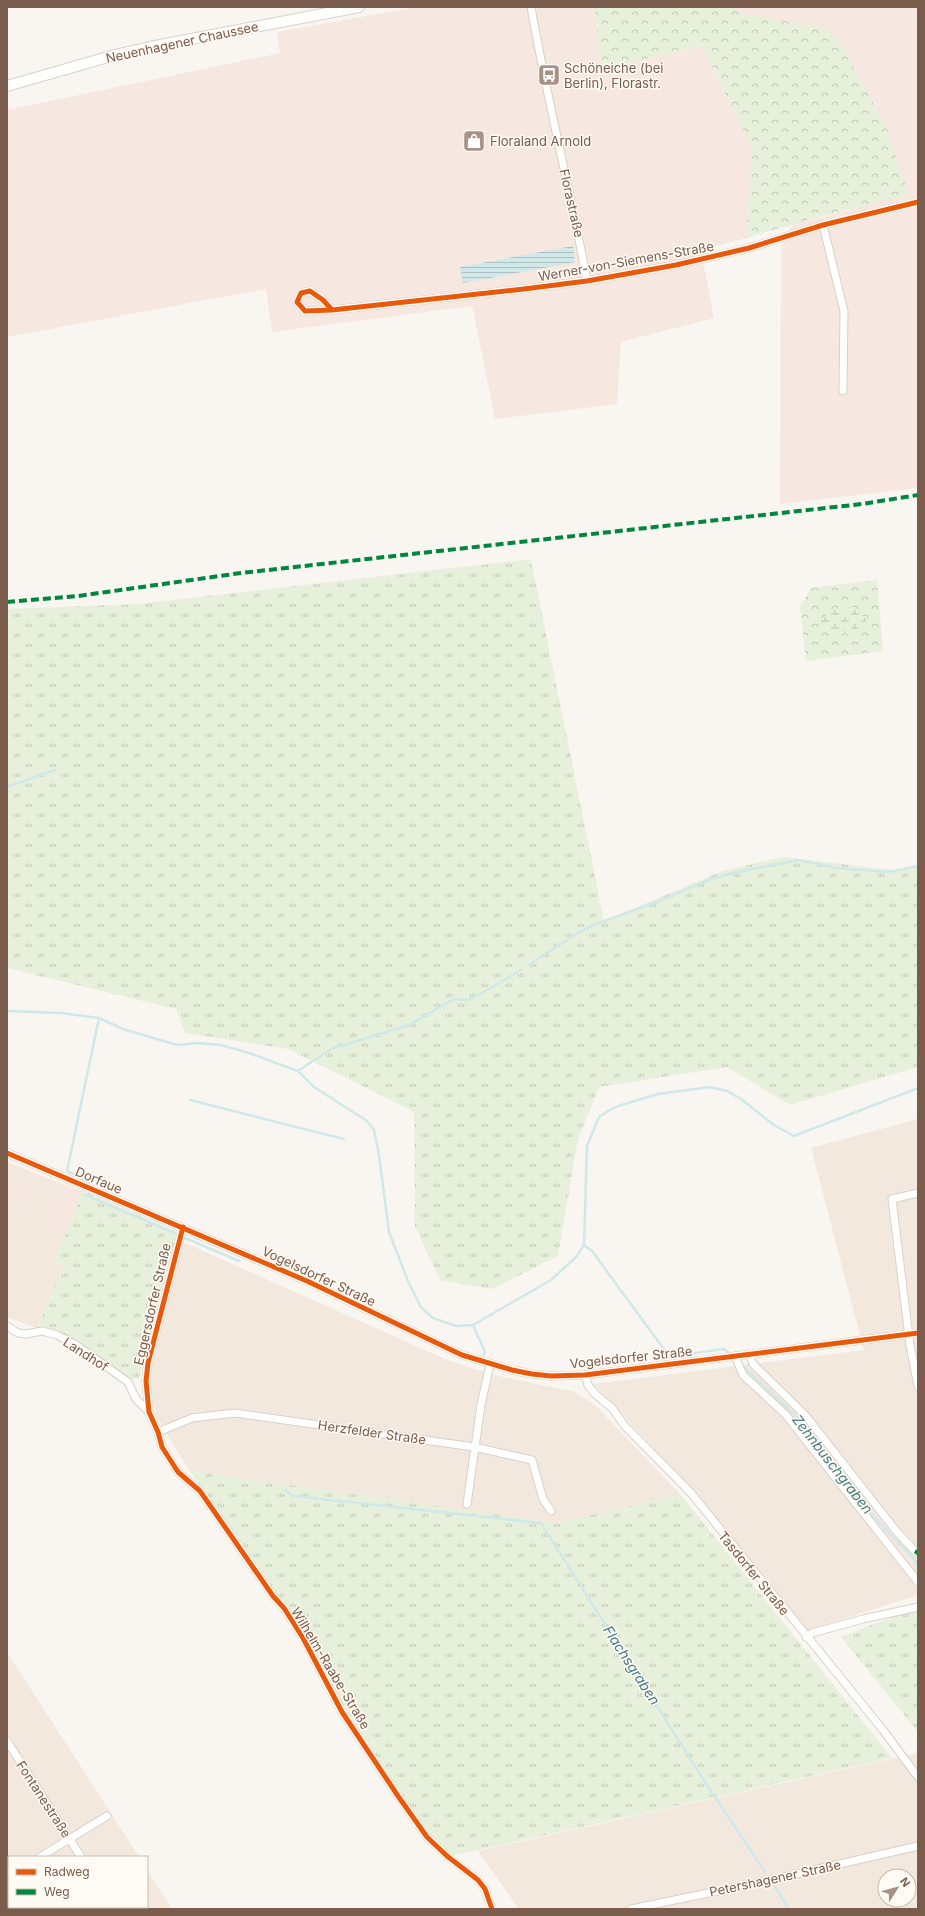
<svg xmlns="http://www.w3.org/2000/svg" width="925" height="1916" viewBox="0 0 925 1916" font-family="Inter,sans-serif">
<defs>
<pattern id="grass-tufts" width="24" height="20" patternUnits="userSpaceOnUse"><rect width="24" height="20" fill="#e7f0db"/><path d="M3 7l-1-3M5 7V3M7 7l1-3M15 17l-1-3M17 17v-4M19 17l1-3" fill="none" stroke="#c0c6b4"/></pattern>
<pattern id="forest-crowns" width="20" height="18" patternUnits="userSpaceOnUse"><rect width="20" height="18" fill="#e7f0db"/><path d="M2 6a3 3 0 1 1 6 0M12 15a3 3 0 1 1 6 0" fill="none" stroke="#c0c6b4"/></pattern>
<pattern id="wetland-marsh" width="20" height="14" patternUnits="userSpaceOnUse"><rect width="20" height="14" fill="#e7f0db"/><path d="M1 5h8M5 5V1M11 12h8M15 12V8" fill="none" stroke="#c0c6b4"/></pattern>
<pattern id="water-rules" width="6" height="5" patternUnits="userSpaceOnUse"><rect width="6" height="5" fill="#d0e8ea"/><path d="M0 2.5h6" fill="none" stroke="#aebfc0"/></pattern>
</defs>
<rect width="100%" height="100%" fill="#f9f5f0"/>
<g fill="#f2e8de" fill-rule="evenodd">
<path d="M918,1119v476l-113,36 -126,-156 -86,-91 271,-34 -53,-202z"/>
<path d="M7,1162l23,9 -5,13 -18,-8z"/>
<path d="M35,1173l25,10 -19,43 24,10 -11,26 10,4 -27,62 -30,-11v-72l3,1z"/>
<path d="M183,1242l262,117 48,16 82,17 22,15 84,88 -126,28 -244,-33 -121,-19 -33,-52 -9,-30 3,-21z"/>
<path d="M7,1652l132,205h-130v50h138v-37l25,39h-165z"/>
<path d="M918,1753v156h-399l-41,-58zM885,1876h24v24h-24z"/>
</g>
<g fill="#f6e8e1">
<path d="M417,7h177l8,62 100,-23 50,103 -6,89 -45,12 13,68 -93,24 -4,62 -122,15 -23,-113 -200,26 -6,-43 -259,48v-227l273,-57 -3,-21z"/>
<path d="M733,7h185v481l-138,16 1,-258 12,-22 64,-16 -114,-194z"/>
<path d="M30,1171l5,2 -25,73 -3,-1v-69l18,7z"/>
<path d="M60,1183l23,8 -18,45 -24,-10z"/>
</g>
<g fill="url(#grass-tufts)">
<path d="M531,559l73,362 118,-50 62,-14 116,14 18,-6v202l-128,38 -63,-38 -128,20 -21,52 -20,117 -66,33 -52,-9 -25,-54 -1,-114 -126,-63 -103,-16 -9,-24 -169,-41v-359l130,-5z"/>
<path d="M83,1191l94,41 -38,146 -12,2 -60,-42 -30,-10 27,-62 -10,-4z"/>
<path d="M190,1471l365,52 126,-28 211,263 -441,98 -22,-21z"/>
<path d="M918,1607v125l-77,-95z"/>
</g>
<g fill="url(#forest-crowns)">
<path d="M594,7h139l10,7 82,14 13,10 49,91 22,66 -87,21 -76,22 6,-89 -50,-103 -100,23z"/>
<path d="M877,580l6,71 -77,10 -6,-54 11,-19z"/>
</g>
<path fill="url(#wetland-marsh)" d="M855,607l12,13 -16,14 -20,2 -12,-12 12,-15z"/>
<path fill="url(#water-rules)" d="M573,246l2,16 -112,21 -3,-16z"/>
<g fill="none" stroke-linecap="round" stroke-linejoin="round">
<g stroke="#d0e8ea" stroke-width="2.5">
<path d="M7,787l48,-17"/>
<path d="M529,965l50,-33 15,-7 65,-24 52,-22 22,-6 65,-13 38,8 53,4 29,-6"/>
<path d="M7,1011l54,2 38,5 24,11 54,16 20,-2 24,2 28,8 49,18 16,16 53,34 7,9 5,25 10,77 19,49 13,26 12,11 23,8 17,-1 78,-45 25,-23 8,-12 3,-99 12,-29 9,-6 10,-5 40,-12 52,-7 17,4 14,8 33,26 20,11 124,-48"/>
<path d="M298,1071l33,-22 78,-24 45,-26 13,1 8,-3 46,-27"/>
<path d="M190,1100l154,39"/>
<path d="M91,1182l-24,-11 32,-153"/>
<path d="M85,1195l90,38"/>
<path d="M185,1238l54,23"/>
<path d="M584,1245l8,6 71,97 4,9 57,-8 4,3"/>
<path d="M473,1325l12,27 -1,3"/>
<path d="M744,1367l56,53 75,98 38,40 5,8"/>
<path d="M285,1490l8,6 248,27 166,262 58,87"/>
<path d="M775,1887l14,22"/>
</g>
<g stroke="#d7d1cb" stroke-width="9">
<g id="minor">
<path d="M531,7c16,92 39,182 56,274"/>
<path d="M823,225l21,86 -1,80"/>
<path d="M332,310l-27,1 -8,-9 4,-9 9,-2 13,9 9,10 192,-21 63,-8 89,-16 73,-17 74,-23 95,-23"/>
<path d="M7,1153l300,128 155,74 50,15 20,4 19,2 34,-1 333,-42"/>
<path d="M918,1193l-26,6 18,146 8,41"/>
<path d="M183,1227l-35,136 -2,18 3,31 9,20 4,15 16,25 22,19 73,105 11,12 19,30 39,74 56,84 29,41 20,19 31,24 7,9 7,20"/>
<path d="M7,1326l11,7 8,1 16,-3 15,4 19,10 52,37 8,17 13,13"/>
<path d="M749,1354l4,10 52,51 92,117 18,19"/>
<path d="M735,1356l8,19 43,40 132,167"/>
<path d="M585,1375l3,10 7,9 17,14 12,17 67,68 192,237 35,47"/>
<path d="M158,1432l34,-14 43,-5 239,34 58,13 11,39 8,12"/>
<path d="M467,1504l14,-99 9,-41"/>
<path d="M806,1637l6,-4 51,-14 55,-12"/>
<path d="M7,1741l74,116"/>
<path d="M40,1857l67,-41"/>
<path d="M7,1878l2,-1"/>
<path d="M114,1907l1,2"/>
<path d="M631,1909l126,-26 161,-37"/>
</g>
</g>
<g stroke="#d9d2cb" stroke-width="12">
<path id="secondary" d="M7,86l108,-31 35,-8 209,-40"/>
</g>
<use href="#minor" stroke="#fefefd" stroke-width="7"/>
<use href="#secondary" stroke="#fefefd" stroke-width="10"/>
<g stroke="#00873e" stroke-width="4" stroke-dasharray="8 4" stroke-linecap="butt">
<path d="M7,602l71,-6 163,-23 621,-69 56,-9"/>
<path d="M915,1551l3,2"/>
</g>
<g stroke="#fffaf3" stroke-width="8">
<g id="cycleway">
<path d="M332,310l-27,1 -8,-9 4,-9 9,-2 13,9 9,10 192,-21 63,-8 89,-16 73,-17 74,-23 95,-23"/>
<path d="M7,1153l300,128 155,74 50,15 20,4 19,2 34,-1 333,-42"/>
<path d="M183,1227l-35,136 -2,18 3,31 9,20 4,15 16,25 22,19 73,105 11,12 19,30 39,74 56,84 29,41 20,19 31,24 7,9 7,20"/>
</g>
</g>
<use href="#cycleway" stroke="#e8590c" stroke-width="5"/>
</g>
<defs>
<g id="bus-square" transform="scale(1.15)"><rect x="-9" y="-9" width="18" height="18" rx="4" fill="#a69286" stroke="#fffaf3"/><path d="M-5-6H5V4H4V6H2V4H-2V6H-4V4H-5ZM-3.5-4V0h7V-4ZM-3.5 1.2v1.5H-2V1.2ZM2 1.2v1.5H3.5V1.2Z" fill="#fff"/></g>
<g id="shop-square" transform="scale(1.15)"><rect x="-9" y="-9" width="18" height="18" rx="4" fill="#a69286" stroke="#fffaf3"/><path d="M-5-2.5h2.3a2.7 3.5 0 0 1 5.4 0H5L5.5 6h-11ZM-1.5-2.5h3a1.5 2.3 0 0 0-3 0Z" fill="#fff"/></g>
</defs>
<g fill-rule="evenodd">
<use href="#bus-square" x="549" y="75"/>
<use href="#shop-square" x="474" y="141"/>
</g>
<g text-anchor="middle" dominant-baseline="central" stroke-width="3" stroke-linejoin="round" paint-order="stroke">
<g font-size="13" fill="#7a5c4d" stroke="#fffaf3">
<text transform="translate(182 42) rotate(-12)">Neuenhagener Chaussee</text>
<text transform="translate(572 203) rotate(77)">Florastraße</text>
<text transform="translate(626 261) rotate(-10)">Werner-von-Siemens-Straße</text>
<text transform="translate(99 1180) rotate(23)">Dorfaue</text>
<text transform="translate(319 1276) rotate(25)">Vogelsdorfer Straße</text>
<text transform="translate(152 1304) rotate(-77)">Eggersdorfer Straße</text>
<text transform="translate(86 1354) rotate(33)">Landhof</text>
<text transform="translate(631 1357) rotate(-6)">Vogelsdorfer Straße</text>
<text transform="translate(372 1432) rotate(8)">Herzfelder Straße</text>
<text transform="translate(754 1573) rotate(51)">Tasdorfer Straße</text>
<text transform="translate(331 1668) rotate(59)">Wilhelm-Raabe-Straße</text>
<text transform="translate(44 1799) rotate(57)">Fontanestraße</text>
<text transform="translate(775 1878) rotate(-12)">Petershagener Straße</text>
</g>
<g font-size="13" fill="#7a5c4d" stroke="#fffaf3" text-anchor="start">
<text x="564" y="68">Schöneiche (bei<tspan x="564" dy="15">Berlin), Florastr.</tspan></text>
<text x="490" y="141">Floraland Arnold</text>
</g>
<g font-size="14" font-style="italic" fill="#437c86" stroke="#fffaf3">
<text transform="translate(833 1464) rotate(52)">Zehnbuschgraben</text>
<text transform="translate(632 1665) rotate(57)">Flachsgraben</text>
</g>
</g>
<rect width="925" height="1916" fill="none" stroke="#7a5c4d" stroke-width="16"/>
<rect x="8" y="1856" width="140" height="52" fill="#fffaf3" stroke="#cabbb1"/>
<rect x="16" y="1869" width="20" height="6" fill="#e8590c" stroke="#cabbb1"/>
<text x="44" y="1876" font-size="12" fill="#7a5c4d">Radweg</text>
<rect x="16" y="1889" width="20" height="6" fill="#00873e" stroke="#cabbb1"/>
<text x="44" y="1896" font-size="12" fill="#7a5c4d">Weg</text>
<g transform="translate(897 1888) rotate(54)"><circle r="19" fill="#fffaf3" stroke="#cabbb1"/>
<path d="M0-3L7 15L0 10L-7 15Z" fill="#a69286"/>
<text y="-6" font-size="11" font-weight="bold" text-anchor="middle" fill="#7a5c4d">N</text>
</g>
</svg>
